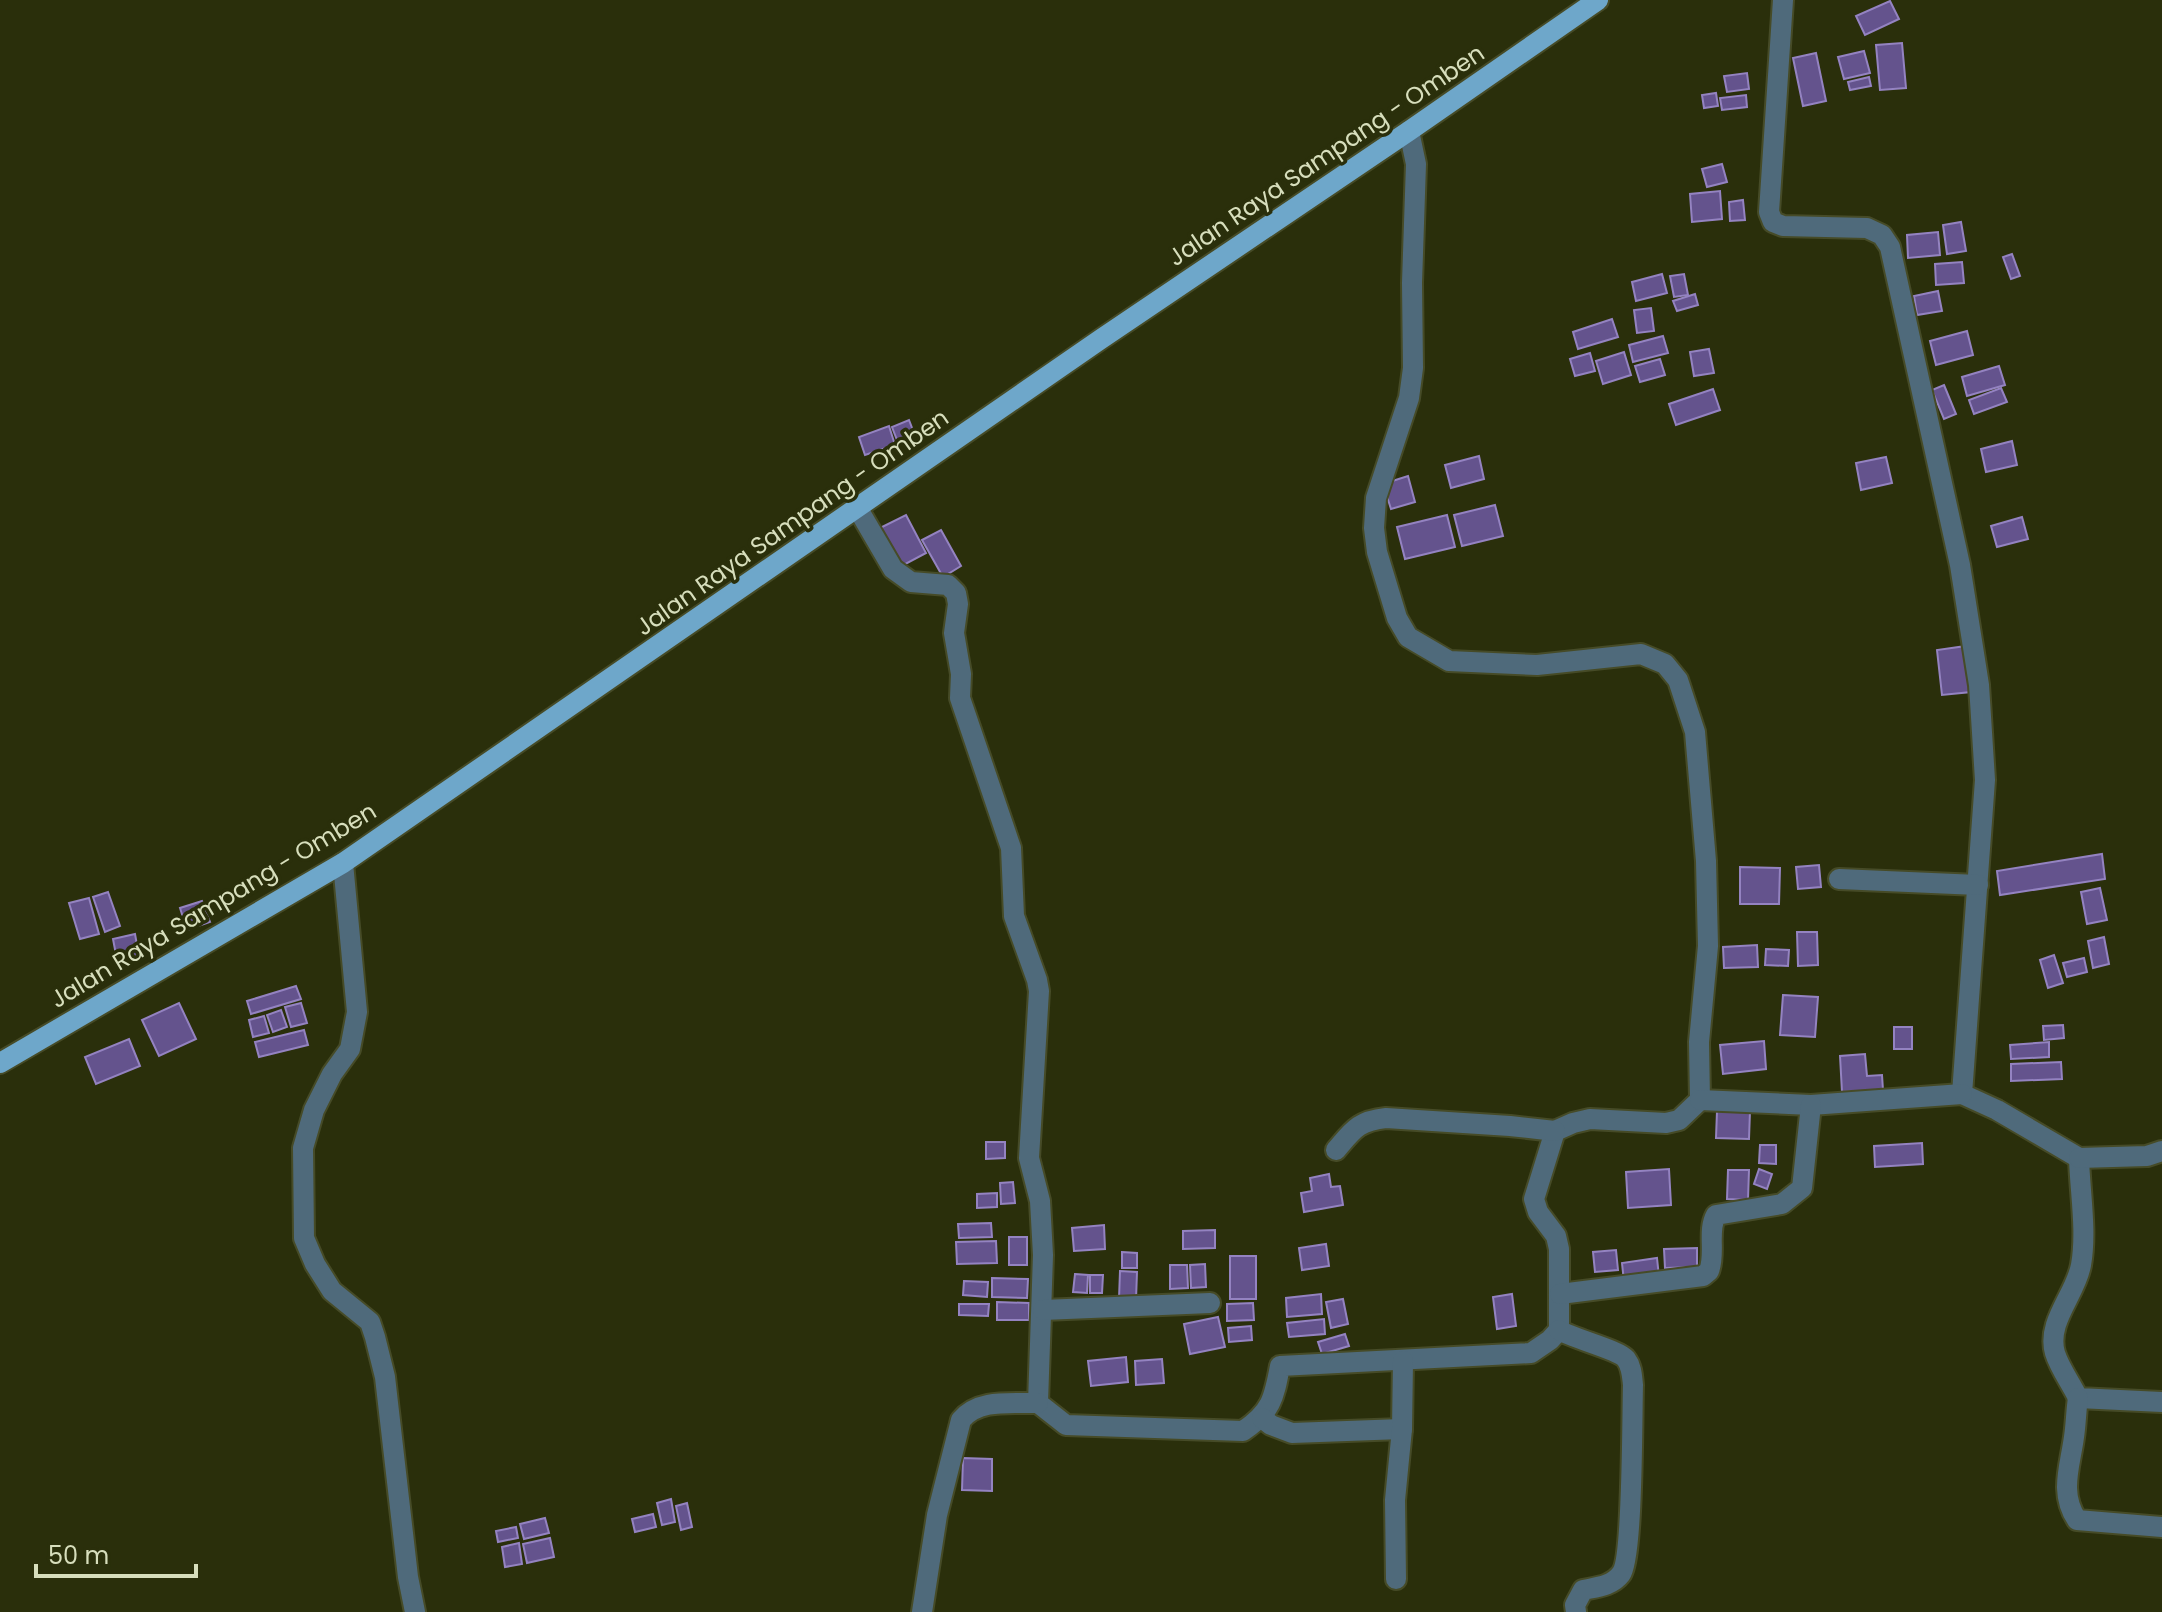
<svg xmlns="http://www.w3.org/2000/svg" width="2162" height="1612" viewBox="0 0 2162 1612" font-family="Poppins,sans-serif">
<rect width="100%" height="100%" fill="#2a2f0b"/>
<g fill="#64538d" stroke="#9483c1" stroke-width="2">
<path d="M1890,1l9,18 -34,16 -9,-19z"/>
<path d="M1902,43l4,45 -26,2 -4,-45z"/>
<path d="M1864,51l6,22 -26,6 -6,-22z"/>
<path d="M1816,53l10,48 -23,5 -10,-48z"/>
<path d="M1747,73l2,16 -22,3 -3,-16z"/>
<path d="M1869,77l2,9 -21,4 -2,-8z"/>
<path d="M1716,93l2,13 -14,2 -2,-13z"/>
<path d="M1746,95l1,12 -25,3 -2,-12z"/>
<path d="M1722,164l5,18 -20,5 -5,-18z"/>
<path d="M1720,191l2,28 -30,3 -2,-28z"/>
<path d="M1743,200l2,20 -15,1 -1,-19z"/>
<path d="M1961,222l5,29 -19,3 -4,-29z"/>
<path d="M1938,232l2,23 -32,3 -1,-23z"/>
<path d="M2012,254l8,22 -9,3 -8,-22z"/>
<path d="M1962,262l2,21 -28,2 -1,-21z"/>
<path d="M1662,274l5,19 -31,8 -4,-19z"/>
<path d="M1684,274l4,21 -14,2 -4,-21z"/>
<path d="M1938,291l4,20 -25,4 -3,-19z"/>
<path d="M1695,294l3,11 -21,6 -4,-10z"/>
<path d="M1651,308l3,23 -17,2 -3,-23z"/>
<path d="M1612,319l6,18 -40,12 -5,-17z"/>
<path d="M1967,331l6,24 -37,10 -6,-24z"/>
<path d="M1663,336l5,17 -35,9 -4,-17z"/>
<path d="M1709,349l5,24 -20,3 -4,-24z"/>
<path d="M1624,352l7,23 -28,9 -7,-23z"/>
<path d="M1590,353l5,18 -20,5 -5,-17z"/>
<path d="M1660,359l5,16 -25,7 -5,-16z"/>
<path d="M1999,366l6,19 -38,11 -5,-19z"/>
<path d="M1944,385l12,29 -12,5 -12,-29z"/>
<path d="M2001,388l6,14 -33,12 -5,-14z"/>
<path d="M1713,389l7,21 -44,15 -7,-21z"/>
<path d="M909,420l5,13 -17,7 -5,-13z"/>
<path d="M889,426l6,19 -30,10 -6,-18z"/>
<path d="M2012,441l5,24 -31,7 -5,-23z"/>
<path d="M1479,456l5,23 -33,9 -6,-23z"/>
<path d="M1886,457l6,26 -31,7 -5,-27z"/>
<path d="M1408,476l7,26 -24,7 -8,-25z"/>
<path d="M1495,505l8,31 -41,10 -8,-31z"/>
<path d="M906,515l20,38 -28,15 -20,-39z"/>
<path d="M1447,515l8,32 -50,12 -8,-32z"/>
<path d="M2022,517l6,22 -31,8 -6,-21z"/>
<path d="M941,530l20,36 -18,11 -21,-37z"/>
<path d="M1966,646l5,46 -29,3 -5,-45z"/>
<path d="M2102,854l3,25 -105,16 -3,-24z"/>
<path d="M1819,865l2,22 -23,2 -2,-22z"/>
<path d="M1740,867l40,1 -1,36h-39z"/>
<path d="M2100,888l7,32 -20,4 -6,-32z"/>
<path d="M108,892l12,34 -15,6 -12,-35z"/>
<path d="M89,898l10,36 -19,5 -11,-36z"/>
<path d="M202,901l8,21 -23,8 -7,-22z"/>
<path d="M1797,932h20l1,33 -20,1z"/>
<path d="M135,934l4,22 -22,4 -4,-21z"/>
<path d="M2104,937l5,27 -16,4 -5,-27z"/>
<path d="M1757,945l1,22 -34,1 -1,-21z"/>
<path d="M1766,949l23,1 -1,16 -23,-1z"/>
<path d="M2054,955l9,28 -15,5 -8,-28z"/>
<path d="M2084,958l3,14 -20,5 -4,-14z"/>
<path d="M296,986l5,13 -50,15 -4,-13z"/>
<path d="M1783,995l35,2 -3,40 -35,-2z"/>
<path d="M179,1003l17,36 -37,17 -17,-36z"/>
<path d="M301,1003l6,20 -16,4 -6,-20z"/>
<path d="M281,1010l6,17 -14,5 -6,-17z"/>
<path d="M264,1016l5,17 -16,4 -4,-17z"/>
<path d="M2063,1025l1,13 -20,2 -1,-14z"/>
<rect x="1894" y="1027" width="18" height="22"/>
<path d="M304,1030l4,15 -49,12 -4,-15z"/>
<path d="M129,1039l11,27 -44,18 -11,-27z"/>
<path d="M1764,1041l2,28 -43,5 -3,-29z"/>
<path d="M2049,1042v15l-38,2 -1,-14z"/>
<path d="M1865,1054l2,22 15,-1 1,15 -41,2 -2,-36z"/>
<path d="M2061,1062l1,17 -51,2v-17z"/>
<path d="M1717,1111h33l-1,28 -33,-1z"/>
<path d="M986,1142h19v16l-19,1z"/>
<path d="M1922,1143l1,21 -48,3 -1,-21z"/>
<path d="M1760,1145h16v19l-17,-1z"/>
<path d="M1669,1169l2,36 -43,3 -2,-36z"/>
<path d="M1759,1169l13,5 -5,15 -13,-5z"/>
<path d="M1728,1170h21l-1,30 -21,-1z"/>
<path d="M1329,1174l2,13 9,-1 3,19 -39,7 -3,-19 11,-2 -2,-13z"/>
<path d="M1013,1182l2,21 -14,1 -1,-21z"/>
<path d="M997,1193v14l-20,1v-14z"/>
<path d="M991,1223l1,14 -33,1 -1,-14z"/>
<path d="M1104,1225l1,24 -31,2 -2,-23z"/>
<path d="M1215,1230v18l-32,1v-18z"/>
<rect x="1009" y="1237" width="18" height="28"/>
<path d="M996,1241l1,22 -40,1 -1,-22z"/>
<path d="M1326,1244l3,22 -27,4 -3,-22z"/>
<path d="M1697,1248v19l-32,1 -1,-19z"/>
<path d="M1616,1250l2,20 -23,2 -2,-20z"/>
<path d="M1122,1252l15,1v15h-15z"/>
<rect x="1230" y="1256" width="26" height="43"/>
<path d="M1657,1258l2,19 -35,5 -2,-19z"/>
<path d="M1205,1264l1,23 -15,1 -1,-23z"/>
<path d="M1170,1265h17l1,23 -18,1z"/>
<path d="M1120,1271l17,1 -1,28 -17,-1z"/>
<path d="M1075,1274l13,1 -1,18 -14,-1z"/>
<path d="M1090,1275h13l-1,18h-12z"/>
<path d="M992,1278l36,1 -1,19 -35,-1z"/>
<path d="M964,1281l24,1 -1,15 -24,-2z"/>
<path d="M1321,1294l1,20 -35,3 -1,-19z"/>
<path d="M1512,1294l4,32 -19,3 -4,-32z"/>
<path d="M1343,1299l5,25 -17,4 -5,-26z"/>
<path d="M997,1302l32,1v17h-32z"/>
<path d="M1253,1303l1,17 -27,1v-17z"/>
<path d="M959,1304h30l-1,12 -29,-1z"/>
<path d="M1218,1317l7,30 -35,7 -6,-30z"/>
<path d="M1324,1319l1,15 -36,3 -2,-14z"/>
<path d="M1251,1326l1,14 -23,2 -1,-14z"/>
<path d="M1345,1334l4,12 -27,8 -4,-12z"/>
<path d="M1126,1357l2,25 -37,4 -3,-25z"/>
<path d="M1162,1359l2,24 -28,2 -1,-24z"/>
<path d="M963,1458l29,1v32l-30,-1z"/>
<path d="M671,1499l4,23 -13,3 -5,-22z"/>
<path d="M687,1503l5,24 -11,3 -5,-24z"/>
<path d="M653,1514l3,13 -21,5 -3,-13z"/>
<path d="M545,1518l4,15 -25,6 -4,-15z"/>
<path d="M516,1527l2,11 -20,4 -2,-11z"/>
<path d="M550,1538l4,19 -27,6 -4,-19z"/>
<path d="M519,1543l3,21 -17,3 -3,-20z"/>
</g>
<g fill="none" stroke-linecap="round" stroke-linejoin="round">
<g stroke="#464b27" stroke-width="24">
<g id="minor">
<path d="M1783,0l-14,212 4,10 10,4 84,2 15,7 8,12 70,318 19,120 6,95 -23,314 35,16 82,48c1,35 8,73 2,107 -5,29 -35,57 -26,88 5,16 16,30 23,45l84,4"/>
<path d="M858,509l35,60 18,13 37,3 8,8 2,11 -4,29 7,41 -1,24 51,150 3,68 23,64 2,11 -10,167 11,43 3,54 -5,148 28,22 177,6c28,-19 31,-32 37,-65l251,-13 19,-13 9,-10v-81l-3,-13 -18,-24 -4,-13 21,-68 18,-8 17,-4 76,4 13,-3 21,-20 -1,-58 9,-96 -2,-85 -11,-129 -17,-52 -13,-16 -24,-10 -104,11 -88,-4 -41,-24 -11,-19 -20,-66 -3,-24 2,-30 33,-100 4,-30 -1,-85 4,-119 -7,-33"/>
<path d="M343,863l14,149 -7,37 -18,25 -18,36 -11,38 1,90 11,26 17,27 38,31 5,15 10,40 23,200 7,35"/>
<path d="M1839,879l139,6"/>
<path d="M1700,1100l111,5 151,-11"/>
<path d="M1336,1150c17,-20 22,-29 50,-32l124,8 45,5"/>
<path d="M2079,1158l68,-2 15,-5"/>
<path d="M1560,1294l143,-18 6,-5c7,-18 -2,-40 7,-56l66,-11 20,-16 9,-83"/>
<path d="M1043,1310l167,-7"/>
<path d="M1559,1330c15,9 60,20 67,29 6,8 6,17 7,26 -1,29 0,174 -12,189 -9,12 -24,13 -38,16l-8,15 1,7"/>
<path d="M2078,1398c-2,13 -2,26 -4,39 -4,30 -15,56 3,83l85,7"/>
<path d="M1262,1418l9,7 21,8 110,-4"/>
<path d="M1396,1579l-1,-79 7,-71 1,-68"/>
<path d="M922,1612l15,-97 24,-95c18,-22 51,-16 77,-17"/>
</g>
</g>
<g stroke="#464b27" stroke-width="24">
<path id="major" d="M0,1063l343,-200 758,-524 308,-208 189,-131"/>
</g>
<use href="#minor" stroke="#4f6a7b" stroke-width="20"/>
<use href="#major" stroke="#6ea7ca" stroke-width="20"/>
</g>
<g text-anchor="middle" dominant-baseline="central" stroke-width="7" stroke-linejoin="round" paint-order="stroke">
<g font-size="24" fill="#d7debc" stroke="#2a2f0b">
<text transform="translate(1326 155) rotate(-34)">Jalan Raya Sampang - Omben</text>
<text transform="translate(792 522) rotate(-35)">Jalan Raya Sampang - Omben</text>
<text transform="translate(213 905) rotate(-31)">Jalan Raya Sampang - Omben</text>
</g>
</g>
<path d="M36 1564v12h160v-12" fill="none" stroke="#d7debc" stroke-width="4"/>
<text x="48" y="1564" font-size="24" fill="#d7debc" stroke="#2a2f0b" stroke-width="6" paint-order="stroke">50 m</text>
</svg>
